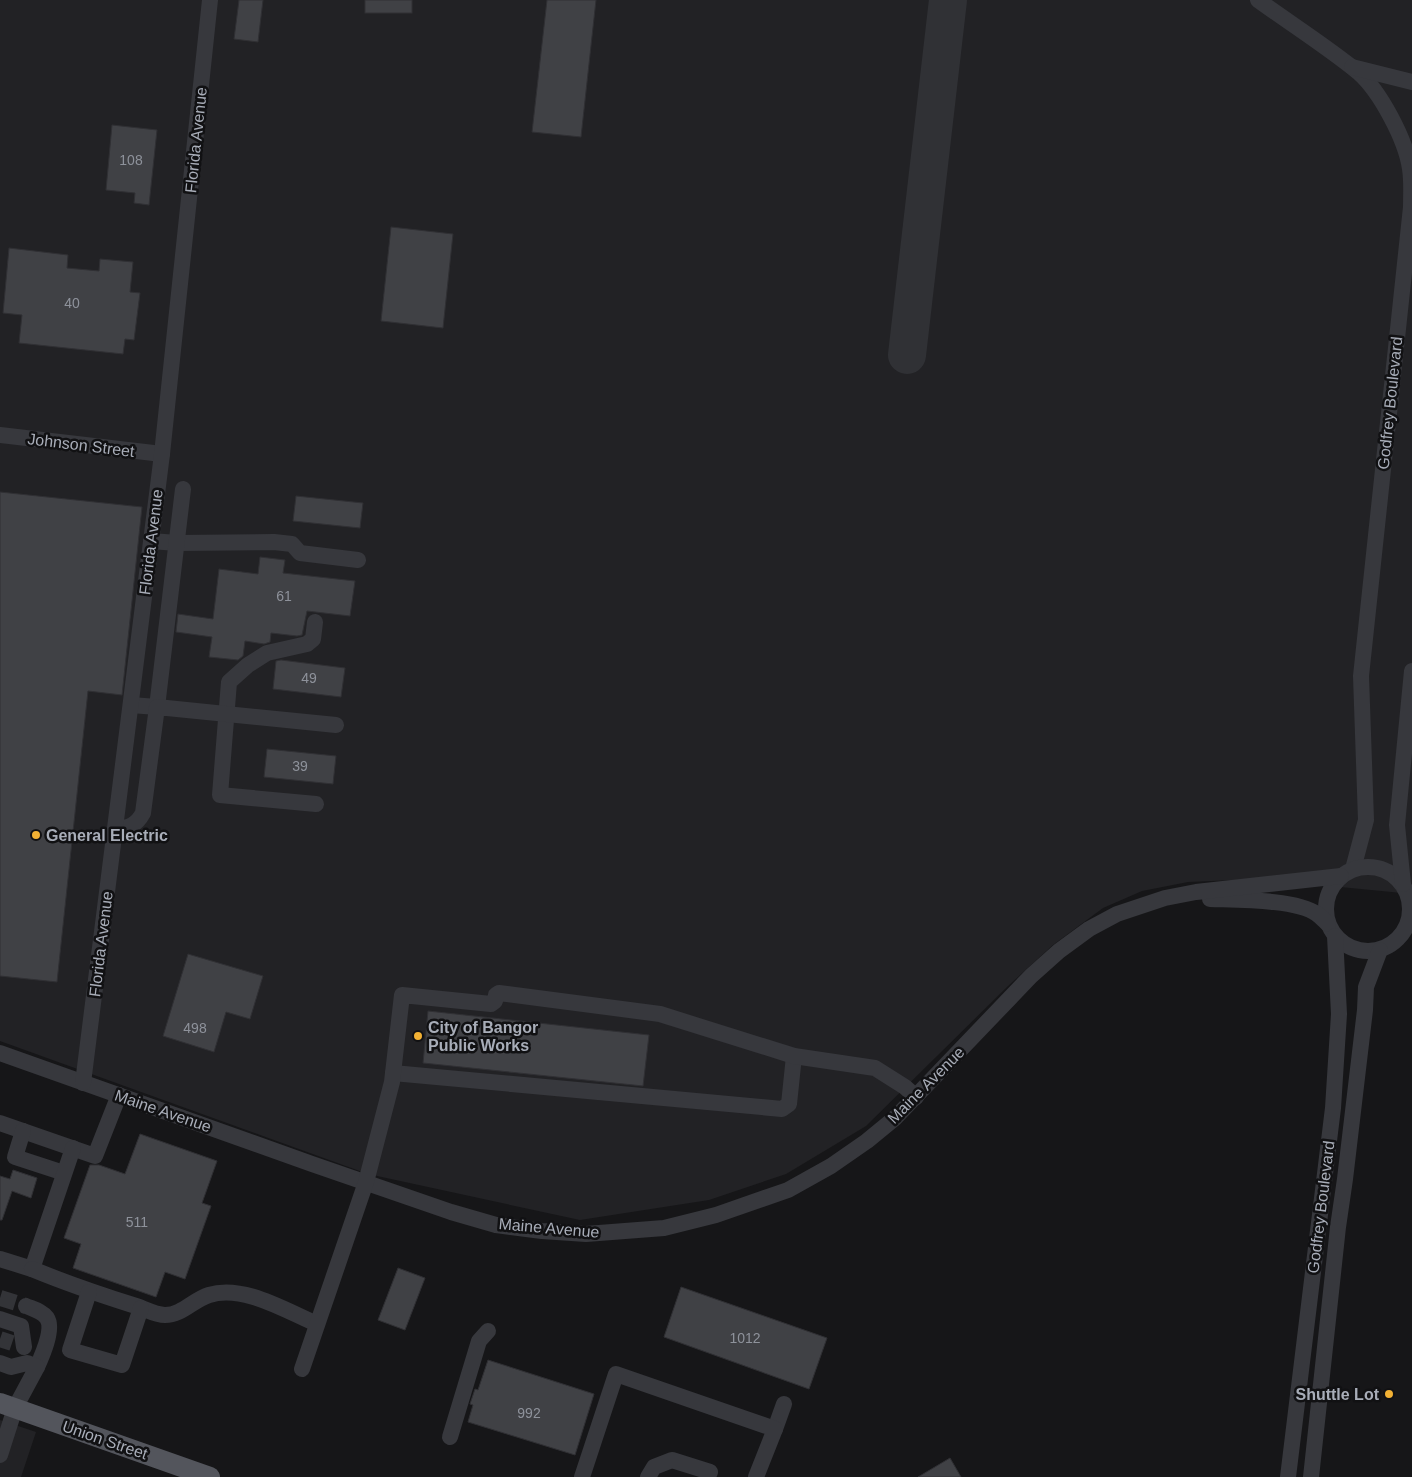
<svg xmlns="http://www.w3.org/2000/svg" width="1412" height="1477" viewBox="0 0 1412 1477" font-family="Helvetica,sans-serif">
<rect width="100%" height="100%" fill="#161618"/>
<g fill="#222225">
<path d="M0,0h1412v894l-133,-13 -45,-1 -46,2 -46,9 -39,17 -50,37 -45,41 -142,140 -80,48 -77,26 -129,20 -212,-46 -368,-133z"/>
<path d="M0,1420l36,12 -15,45h-21z"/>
</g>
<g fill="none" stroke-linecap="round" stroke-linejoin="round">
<path stroke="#303135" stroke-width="38" d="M907,355l41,-355"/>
</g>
<g fill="#404145" stroke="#303034">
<path d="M239,0h24l-5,42 -24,-3z"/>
<rect x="365" y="0" width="47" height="13"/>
<path d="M547,0h49l-15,137 -49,-5z"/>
<path d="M112,125l45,5 -8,75 -15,-2 1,-10 -29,-3z"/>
<path d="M391,227l62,7 -10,94 -62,-7z"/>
<path d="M9,248l59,7 -1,13 32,3 1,-12 33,3 -3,30 10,1 -6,47 -9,-1 -2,15 -104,-11 3,-28 -19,-2z"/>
<path d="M0,492l142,15 -20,188 -34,-4 -31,291 -57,-6z"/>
<path d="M296,496l67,7 -3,25 -67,-7z"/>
<path d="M260,557l25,3 -2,13 72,8 -5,35 -43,-5 -5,24 -5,1 -26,-3 -1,9 -6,2 -19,-3 -2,15 -5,4 -29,-3 3,-20 -36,-5 2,-18 35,5 6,-50 39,5z"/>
<path d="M281,660l64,8 -4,29 -68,-8 3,-28z"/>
<path d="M267,749l69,7 -3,28 -69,-7z"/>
<path d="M188,954l75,22 -13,43 -24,-7 -12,40 -51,-16z"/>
<path d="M428,1011l221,24 -6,51 -220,-23z"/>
<path d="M140,1134l77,27 -15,42 9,3 -26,73 -20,-7 -9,25 -83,-29 8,-24 -17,-6 26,-73h9l26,9z"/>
<path d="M13,1170l24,8 -6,20 -19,-7 -10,29h-2v-44l10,3z"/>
<path d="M398,1268l27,10 -20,52 -27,-10z"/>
<path d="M681,1287l146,51 -18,51 -145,-52z"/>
<path d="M488,1360l106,34 -19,61 -107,-33 5,-17 -3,-1 5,-15 3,1z"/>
<path d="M950,1458l11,19h-43z"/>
</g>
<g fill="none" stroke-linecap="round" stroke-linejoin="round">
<g stroke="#333438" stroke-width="16" stroke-dasharray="16 8" stroke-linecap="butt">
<path d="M0,1298l26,8"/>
<path d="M0,1339l12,4"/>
</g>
<g stroke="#37383d" stroke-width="16">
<path d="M1258,0c33,24 68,46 100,72 22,19 48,68 52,97 2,12 1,26 1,38l-50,469 5,144 -13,49"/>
<path d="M1352,67l60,15"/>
<path d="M0,435l162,19"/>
<path d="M151,541l26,2 97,-1 18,2 8,9 58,7"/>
<path d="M315,622l-2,17 -6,5 -40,9 -19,12 -19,17 -9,113 96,9"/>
<path d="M131,705l26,2 26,-218"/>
<path d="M115,830c14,-3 21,-4 28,-17l14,-106 179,18"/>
<circle cx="1368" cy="909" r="42"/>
<path d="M1403,884l-6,-59 15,-154"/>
<path d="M1210,899c26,1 86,0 107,15 4,3 8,7 11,10"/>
<path d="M0,1053l312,111 139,48 45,13 46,6 44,3 78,-6 52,-13 72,-25 43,-24 36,-25 28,-23 136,-142 28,-25 30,-22 28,-15 48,-16 31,-6 145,-16"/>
<path d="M393,1073l389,36 7,-5 5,-48"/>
<path d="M83,1083l79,-629 48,-454"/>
<path d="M0,1123l95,33 24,-61"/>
<path d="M23,1131l-8,26 49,16"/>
<path d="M0,1259l32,10 41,-121"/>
<path d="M32,1269c34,14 69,26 104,37 9,3 20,9 29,9 17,0 28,-15 44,-20 34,-11 77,16 108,29"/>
<path d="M89,1292l-19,58 52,15 19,-57"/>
<path d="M26,1306c7,3 16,5 21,12 7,11 -5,38 -10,49"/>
<path d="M0,1319l21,7 3,21"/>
<path d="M0,1363l11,4 16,-4 10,4 -22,41 -15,47"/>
<path d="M302,1369l64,-187 26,-100 10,-87 89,9 4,-3 1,-6 3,-2 161,21 134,42 81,12 30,19 11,10"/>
<path d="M775,1429l9,-25"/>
<path d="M450,1437l29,-96 9,-10"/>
<path d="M582,1477l34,-103 159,55 -19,48"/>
<path d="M648,1477l6,-10 18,-7 38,12"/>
<path d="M1288,1477l45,-369 6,-94 -4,-78"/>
<path d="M1311,1477l27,-250 7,-48 20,-169 1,-23 14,-37"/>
</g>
<path stroke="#53555c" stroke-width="20" d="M0,1403l210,74"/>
</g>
<g fill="#f2b134" stroke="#111113" stroke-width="2">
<circle cx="36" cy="835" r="5"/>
<circle cx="418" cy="1036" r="5"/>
<circle cx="1389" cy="1394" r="5"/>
</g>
<g text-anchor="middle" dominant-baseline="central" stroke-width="5" stroke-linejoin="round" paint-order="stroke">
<g font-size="14" fill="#8e929b">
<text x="131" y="160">108</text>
<text x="72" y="303">40</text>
<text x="284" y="596">61</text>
<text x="309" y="678">49</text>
<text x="300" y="766">39</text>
<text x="195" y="1028">498</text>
<text x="137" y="1222">511</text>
<text x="745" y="1338">1012</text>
<text x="529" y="1413">992</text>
</g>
<g font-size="16" fill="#a8adb8" stroke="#111113">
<text transform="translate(196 140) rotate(-84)">Florida Avenue</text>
<text transform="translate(1390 403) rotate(-84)">Godfrey Boulevard</text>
<text transform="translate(81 445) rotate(7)">Johnson Street</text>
<text transform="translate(151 542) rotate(-83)">Florida Avenue</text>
<text transform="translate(101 944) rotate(-83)">Florida Avenue</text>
<text transform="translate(926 1085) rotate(-45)">Maine Avenue</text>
<text transform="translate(163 1111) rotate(19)">Maine Avenue</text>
<text transform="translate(1321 1207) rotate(-83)">Godfrey Boulevard</text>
<text transform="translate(549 1228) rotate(5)">Maine Avenue</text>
<text transform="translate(105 1440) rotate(19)">Union Street</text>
</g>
<g font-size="16" font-weight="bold" fill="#a8adb8" stroke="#111113" text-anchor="start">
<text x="46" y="835">General Electric</text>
<text x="428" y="1027">City of Bangor<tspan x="428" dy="18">Public Works</tspan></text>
<text x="1379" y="1394" text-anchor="end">Shuttle Lot</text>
</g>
</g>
</svg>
